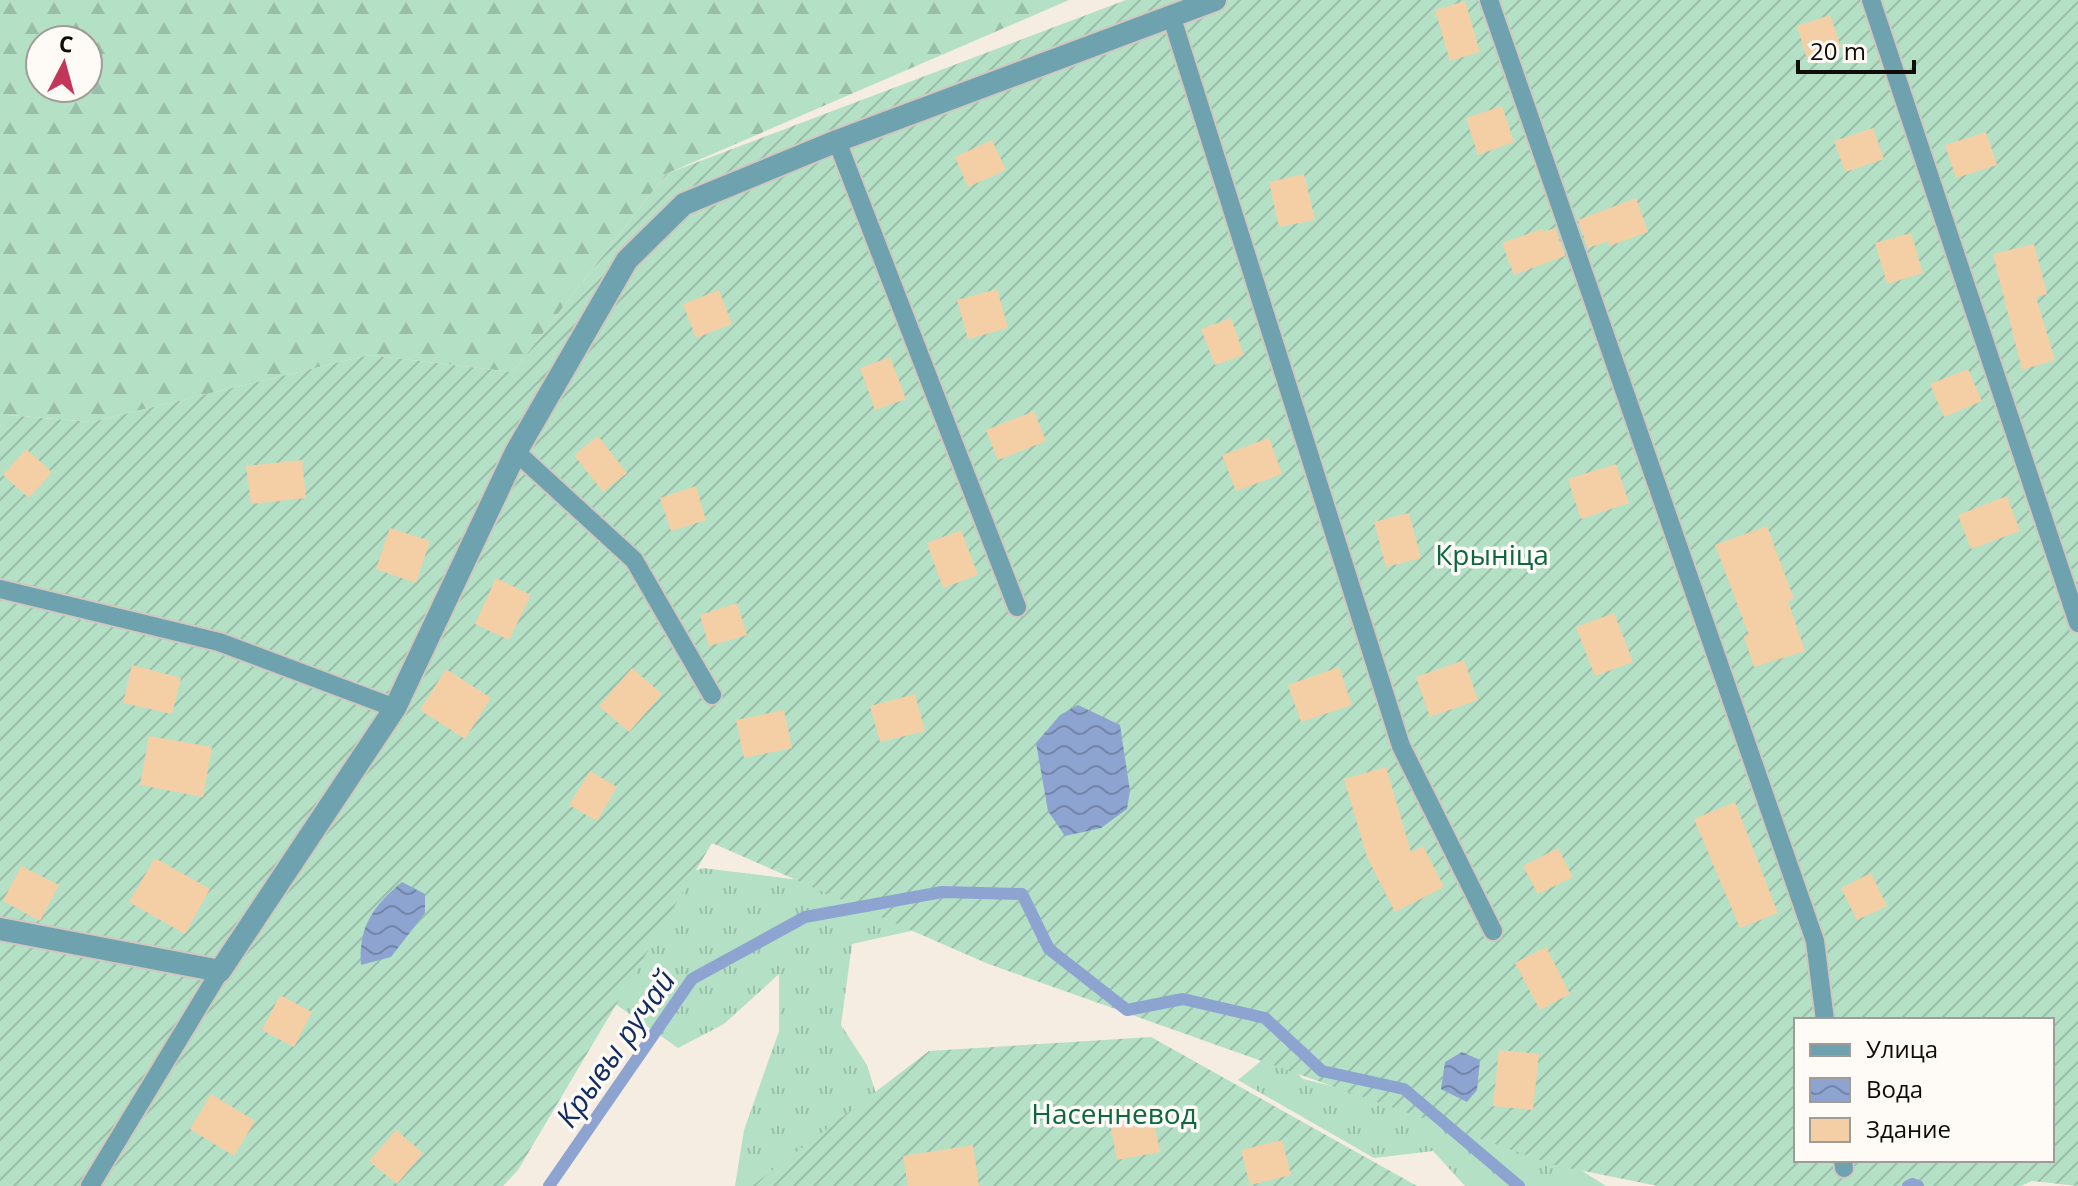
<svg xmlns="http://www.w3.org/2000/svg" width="2078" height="1186" viewBox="0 0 2078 1186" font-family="'Open Sans',sans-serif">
<defs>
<pattern id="grass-tufts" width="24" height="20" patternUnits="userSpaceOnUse" patternTransform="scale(2)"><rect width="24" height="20" fill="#b4e0c6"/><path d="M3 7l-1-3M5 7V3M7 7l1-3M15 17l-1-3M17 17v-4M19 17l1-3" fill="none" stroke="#9abfa9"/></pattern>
<pattern id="forest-firs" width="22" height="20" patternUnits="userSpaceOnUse" patternTransform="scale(2)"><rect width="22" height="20" fill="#b4e0c6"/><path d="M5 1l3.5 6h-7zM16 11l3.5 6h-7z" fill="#9abfa9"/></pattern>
<pattern id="garden-furrows" width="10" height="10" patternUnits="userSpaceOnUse" patternTransform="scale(2)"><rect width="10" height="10" fill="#b4e0c6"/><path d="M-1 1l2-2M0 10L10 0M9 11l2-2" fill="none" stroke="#9abfa9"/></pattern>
<pattern id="water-waves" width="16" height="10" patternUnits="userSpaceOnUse" patternTransform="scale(2)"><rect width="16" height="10" fill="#8da4d0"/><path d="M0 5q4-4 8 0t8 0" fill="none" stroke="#7284a7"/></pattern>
</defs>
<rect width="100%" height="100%" fill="#f5ece2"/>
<g fill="url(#grass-tufts)">
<path d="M703,868l97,12 124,48 -72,16 -11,81 26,40 14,45 -91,76h-55l9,-56 35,-99v-57l-55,50 -46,24 -64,-45 10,-107z"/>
<path d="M1274,1050l29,29 220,54 83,53h-141l-32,-35 -59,7 -136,-78z"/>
</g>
<path fill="url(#forest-firs)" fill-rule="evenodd" d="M0,0h1069l-403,174 -153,198 -144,-17 -278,67 -82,-7 -9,12zM40,40h48v48h-48z"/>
<g fill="url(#garden-furrows)" fill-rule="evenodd">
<path d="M1126,0h952v1186l-46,-5 -11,5h-363l-104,-21 -568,-202 -274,-120 -194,327 -15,16h-503v-759l8,-12 83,7 278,-67 144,17 153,-198zM1796,1020h256v140h-256z"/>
<path d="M1151,1037l266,149h-665l177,-135z"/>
</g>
<g fill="url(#water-waves)">
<path d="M1078,705l42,20 10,66 -3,18 -26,19 -36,8 -17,-25 -12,-68 24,-28z"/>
<path d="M402,882l23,12v19l-34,44 -30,8c-3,-38 12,-59 41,-83z"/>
<path d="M1462,1052l18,8 -3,30 -10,12 -26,-13 4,-27z"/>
</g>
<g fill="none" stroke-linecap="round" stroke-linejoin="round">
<g stroke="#8da4d0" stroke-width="12">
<path d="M549,1186l143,-207 113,-62 137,-25 80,2 27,55 78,61 56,-11 82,19 57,53 82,18 115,97"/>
<path d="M1908,1186l4,-2 6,2"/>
</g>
</g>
<g fill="#f4cfa5">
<path d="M1465,1l15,51 -30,9 -15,-51z"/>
<path d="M1830,15l11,32 -34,12 -10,-33z"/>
<path d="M1502,106l12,36 -36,13 -12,-37z"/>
<path d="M1873,128l11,31 -39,13 -11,-31z"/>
<path d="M1986,132l11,33 -41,13 -11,-33z"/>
<path d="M992,140l14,30 -38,17 -13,-30z"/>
<path d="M1304,174l11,46 -36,7 -10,-45z"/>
<path d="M1636,198l12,34 -39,14 -1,-5 -20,7 -10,-28z"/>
<path d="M1555,228l10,28 -51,19 -12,-32 40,-14 1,3z"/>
<path d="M1911,233l12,40 -36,11 -12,-41z"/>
<path d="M2034,244l13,50 -11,3 19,63 -33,10 -29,-116z"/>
<path d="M997,289l11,39 -40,11 -11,-39z"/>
<path d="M719,290l13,34 -36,14 -13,-34z"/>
<path d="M1231,318l13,37 -29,10 -14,-36z"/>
<path d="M890,357l16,42 -31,11 -15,-42z"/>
<path d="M1968,369l14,32 -38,16 -14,-33z"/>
<path d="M1034,411l12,30 -48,19 -12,-30z"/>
<path d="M598,436l29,37 -24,19 -29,-37z"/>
<path d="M1269,438l13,36 -46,17 -14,-36z"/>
<path d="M26,449l26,23 -23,26 -26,-23z"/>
<path d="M302,460l4,38 -55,6 -5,-38z"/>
<path d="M1616,464l13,39 -48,16 -13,-40z"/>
<path d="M696,486l10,34 -35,11 -11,-33z"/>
<path d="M2007,496l13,35 -49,18 -13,-34z"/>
<path d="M1409,513l12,45 -35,9 -12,-45z"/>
<path d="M1767,526l27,73 -6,2 17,50 -51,16 -10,-31 5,-1 -34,-90z"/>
<path d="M390,528l40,13 -14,42 -40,-14z"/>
<path d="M961,530l17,45 -35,13 -16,-45z"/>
<path d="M496,578l35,17 -22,45 -34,-16z"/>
<path d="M737,603l10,32 -38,11 -9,-31z"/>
<path d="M1614,613l19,49 -38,14 -19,-49z"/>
<path d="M1464,660l14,40 -48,17 -14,-40z"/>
<path d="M132,665l49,13 -9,36 -49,-11z"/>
<path d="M1339,667l13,38 -51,17 -13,-37z"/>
<path d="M632,668l30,26 -33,38 -30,-26z"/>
<path d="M446,669l45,29 -26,41 -45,-29z"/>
<path d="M915,694l10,37 -45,11 -10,-36z"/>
<path d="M784,710l8,38 -48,10 -8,-38z"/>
<path d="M149,736l63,11 -9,50 -63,-12z"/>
<path d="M1386,767l25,85 12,-6 21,41 -49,25 -28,-55 -23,-78z"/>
<path d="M590,771l27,16 -20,34 -28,-16z"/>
<path d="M1735,802l43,111 -38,15 -46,-109z"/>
<path d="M1558,848l15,29 -35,17 -15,-28z"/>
<path d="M155,858l55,31 -25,45 -56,-32z"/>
<path d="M21,866l38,19 -19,36 -37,-20z"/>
<path d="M1871,873l16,33 -30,14 -16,-32z"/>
<path d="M1546,947l24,47 -30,16 -25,-47z"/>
<path d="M280,995l32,17 -18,35 -32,-17z"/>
<path d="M1499,1050l40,4 -6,56 -40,-4z"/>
<path d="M211,1094l44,27 -21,35 -44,-27z"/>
<path d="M1152,1113l8,39 -43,8 -7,-38z"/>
<path d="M396,1130l27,23 -26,31 -28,-23z"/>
<path d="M1282,1140l9,35 -41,10 -9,-35z"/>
<path d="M973,1145l6,41h-71l-5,-30z"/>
</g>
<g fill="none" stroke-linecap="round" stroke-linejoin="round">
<g stroke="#d0c8bf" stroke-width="22">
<g id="service">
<path d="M1489,0l326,941 10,79"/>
<path d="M1871,0l207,623"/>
<path d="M1171,15l230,731 92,185"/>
<path d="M837,141l180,466"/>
<path d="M516,452l118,108 78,135"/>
<path d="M0,589l219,53 176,66"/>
<path d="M1843,1160l1,8"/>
<path d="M90,1186l130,-215"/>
</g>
</g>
<g stroke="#d0c8bf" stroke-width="26">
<path id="minor" d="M0,929l220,42 175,-263 121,-256 111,-192 57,-56 153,-63 378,-141"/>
</g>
<use href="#service" stroke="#6ea2af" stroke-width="18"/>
<use href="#minor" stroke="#6ea2af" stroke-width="22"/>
</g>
<g text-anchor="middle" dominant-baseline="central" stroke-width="7" stroke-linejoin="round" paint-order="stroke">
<g font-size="28" fill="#0d6742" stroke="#fefaf6">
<text x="1492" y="554">Крыніца</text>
<text x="1114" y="1113">Насенневод</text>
</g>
<g font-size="30" font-style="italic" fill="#112c60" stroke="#fefaf6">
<text transform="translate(615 1048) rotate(-55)">Крывы ручай</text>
</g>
</g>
<rect x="1794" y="1018" width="260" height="144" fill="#fefaf6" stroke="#9f9b97" stroke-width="2"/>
<rect x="1810" y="1044" width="40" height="12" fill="#6ea2af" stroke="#9f9b97" stroke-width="2"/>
<text x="1866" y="1058" font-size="24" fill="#100d09">Улица</text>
<rect x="1810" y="1078" width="40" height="24" fill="url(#water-waves)" stroke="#9f9b97" stroke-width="2"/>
<text x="1866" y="1098" font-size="24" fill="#100d09">Вода</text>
<rect x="1810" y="1118" width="40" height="24" fill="#f4cfa5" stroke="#9f9b97" stroke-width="2"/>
<text x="1866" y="1138" font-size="24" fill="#100d09">Здание</text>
<g transform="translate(64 64) rotate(6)"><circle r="38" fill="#fefaf6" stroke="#9f9b97" stroke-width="2"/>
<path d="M0-6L14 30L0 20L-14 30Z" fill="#c4355b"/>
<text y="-12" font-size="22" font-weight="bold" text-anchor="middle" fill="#100d09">С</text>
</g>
<path d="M1798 60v12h116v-12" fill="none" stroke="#100d09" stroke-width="4"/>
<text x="1810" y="60" font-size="24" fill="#100d09" stroke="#fefaf6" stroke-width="6" paint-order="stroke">20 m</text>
</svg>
